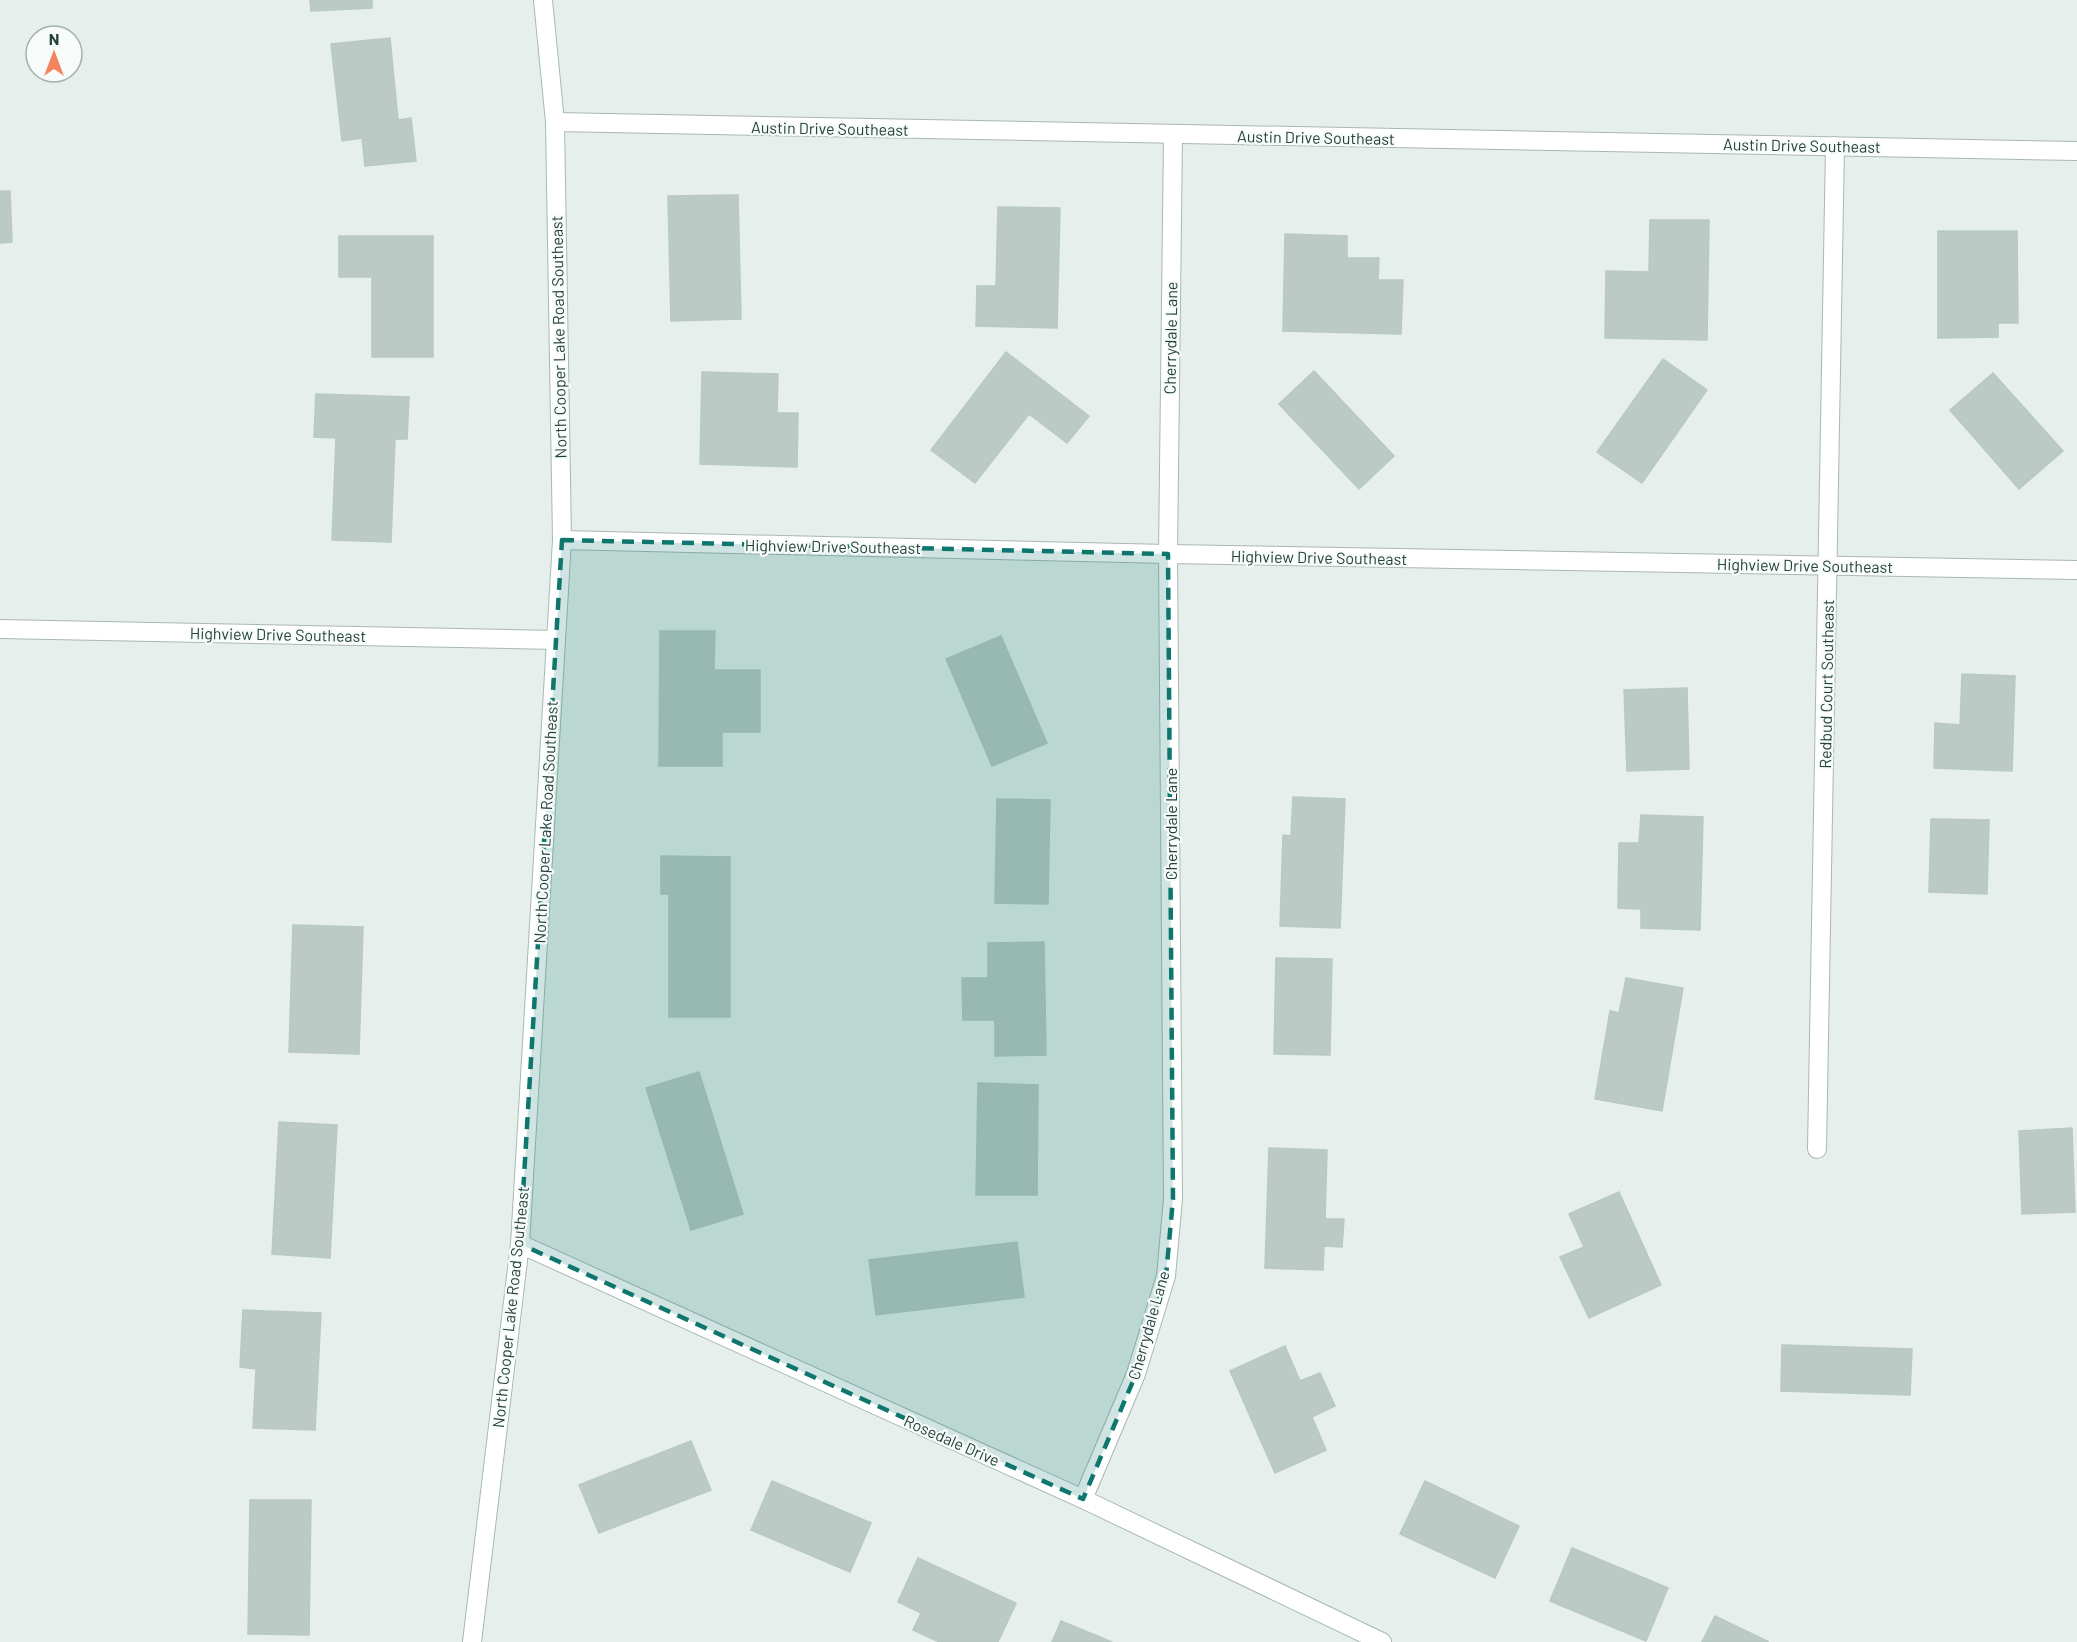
<svg xmlns="http://www.w3.org/2000/svg" width="2077" height="1642" viewBox="0 0 2077 1642" font-family="Barlow,sans-serif">
<rect width="100%" height="100%" fill="#e6efeb"/>
<g fill="#bbcac4" stroke="#b8c9c2" stroke-width="1.5">
<path d="M310,0h62v8l-61,3z"/>
<path d="M390,38l8,82 13,-2 5,43 -51,5 -3,-28 -20,3 -11,-97z"/>
<path d="M0,191h10l2,51 -12,1z"/>
<path d="M738,195l3,124 -70,2 -3,-125z"/>
<path d="M998,207l62,1 -3,120 -81,-2 1,-40h19z"/>
<path d="M1650,220h59l-2,120 -102,-2 1,-67 43,1z"/>
<path d="M1938,231h79l1,92h-20v14l-60,1z"/>
<path d="M1285,234l62,2v22h32l-1,22h25l-2,54 -118,-3z"/>
<path d="M339,236h94v121h-61v-80h-33z"/>
<path d="M1006,352l83,64 -22,27 -38,-29 -54,69 -44,-33z"/>
<path d="M1663,359l44,31 -65,93 -45,-31z"/>
<path d="M1314,371l80,85 -35,33 -80,-85z"/>
<path d="M702,372l76,2 -1,39h21l-1,54 -97,-3z"/>
<path d="M1993,373l70,78 -44,38 -69,-79z"/>
<path d="M316,394l93,3 -2,42h-12l-4,103 -59,-2 4,-102 -22,-1z"/>
<path d="M660,631h55l-1,39h46v62h-38v34h-63z"/>
<path d="M1001,636l46,107 -55,23 -46,-107z"/>
<path d="M1962,674l53,2 -3,95 -78,-3 1,-45 25,2z"/>
<path d="M1687,688l2,81 -62,2 -3,-81z"/>
<path d="M1293,797l52,2 -5,129 -60,-2 3,-91 8,1z"/>
<path d="M997,799l53,1 -2,104 -53,-1z"/>
<path d="M1641,815l62,2 -3,113 -59,-2v-19l-23,-1 1,-65h20z"/>
<path d="M1931,819l58,1 -2,74 -58,-2z"/>
<path d="M661,856l69,1v160h-61v-123h-8z"/>
<path d="M293,925l70,2 -4,127 -70,-2z"/>
<path d="M1044,942l2,113 -51,1v-36h-32l-1,-42h26v-35z"/>
<path d="M1276,958l56,1 -2,96 -56,-1z"/>
<path d="M1626,978l57,10 -21,123 -67,-12 15,-88 9,2z"/>
<path d="M699,1072l44,142 -52,16 -45,-142z"/>
<path d="M978,1083l60,2 -1,110h-61z"/>
<path d="M279,1122l58,3 -7,133 -58,-4z"/>
<path d="M2072,1128l3,84 -53,2 -3,-83z"/>
<path d="M1269,1148l58,2 -2,69h19l-2,28 -18,-1 -1,24 -58,-2z"/>
<path d="M1619,1192l42,93 -72,33 -29,-61 24,-10 -15,-33z"/>
<path d="M1017,1242l7,55 -148,18 -7,-55z"/>
<path d="M243,1310l78,3 -6,117 -62,-2 3,-59 -16,-2z"/>
<path d="M1782,1345l130,4 -2,46 -129,-4z"/>
<path d="M1285,1346l15,35 20,-8 15,33 -23,11 14,33 -51,23 -45,-102z"/>
<path d="M691,1441l20,49 -112,43 -20,-48z"/>
<path d="M772,1481l99,42 -21,49 -99,-42z"/>
<path d="M1425,1481l94,45 -24,52 -95,-44z"/>
<path d="M250,1500h61l-2,135 -61,-1z"/>
<path d="M1572,1548l96,40 -22,53 -96,-40z"/>
<path d="M918,1558l98,45 -18,39h-59l-26,-12 8,-17 -23,-11z"/>
<path d="M1715,1616l54,26h-67z"/>
<path d="M1061,1621l51,21h-60z"/>
</g>
<g fill="none" stroke-linecap="round" stroke-linejoin="round">
<g stroke="#a8b8b2" stroke-width="20">
<g id="street">
<path d="M555,122l1522,29"/>
<path d="M562,540l606,14 909,16"/>
<path d="M0,629l556,11"/>
<path d="M1817,1149l18,-1003"/>
<path d="M520,1244l563,255 299,143"/>
<path d="M1083,1499l53,-125 30,-98 7,-77 -5,-645 5,-419"/>
</g>
</g>
<g stroke="#a4bbb3" stroke-width="20">
<path id="secondary" d="M472,1642l48,-398 42,-704 -7,-418 -12,-122"/>
</g>
<use href="#street" stroke="#fff" stroke-width="18"/>
<use href="#secondary" stroke="#fff" stroke-width="18"/>
</g>
<path fill="#0f766e" fill-opacity="0.2" stroke="#0f766e" stroke-width="4.5" stroke-dasharray="12 8" stroke-linejoin="round" d="M562,540l606,14 5,645 -7,77 -30,98 -53,125 -563,-255z"/>
<g text-anchor="middle" dominant-baseline="central" stroke-width="4.5" stroke-linejoin="round" paint-order="stroke">
<g font-size="16" fill="#24423a" stroke="#f7fbf9">
<text transform="translate(830 128) rotate(1)">Austin Drive Southeast</text>
<text transform="translate(1316 137) rotate(1)">Austin Drive Southeast</text>
<text transform="translate(1802 145) rotate(1)">Austin Drive Southeast</text>
<text transform="translate(558 337) rotate(-91)">North Cooper Lake Road Southeast</text>
<text transform="translate(1170 338) rotate(-89)">Cherrydale Lane</text>
<text transform="translate(833 546) rotate(1)">Highview Drive Southeast</text>
<text transform="translate(1319 557) rotate(1)">Highview Drive Southeast</text>
<text transform="translate(1805 565) rotate(1)">Highview Drive Southeast</text>
<text transform="translate(278 634) rotate(1)">Highview Drive Southeast</text>
<text transform="translate(1826 684) rotate(-89)">Redbud Court Southeast</text>
<text transform="translate(545 822) rotate(-87)">North Cooper Lake Road Southeast</text>
<text transform="translate(1170 824) rotate(-90)">Cherrydale Lane</text>
<text transform="translate(510 1307) rotate(-84)">North Cooper Lake Road Southeast</text>
<text transform="translate(1148 1325) rotate(-74)">Cherrydale Lane</text>
<text transform="translate(952 1440) rotate(24)">Rosedale Drive</text>
</g>
</g>
<g transform="translate(54 54)"><circle r="28" fill="#f7fbf9" stroke="#a3b1ad" stroke-width="1.5"/>
<path d="M0-4.5L10 22L0 15L-10 22Z" fill="#f4845f"/>
<text y="-9" font-size="16" font-weight="bold" text-anchor="middle" fill="#24423a">N</text>
</g>
</svg>
